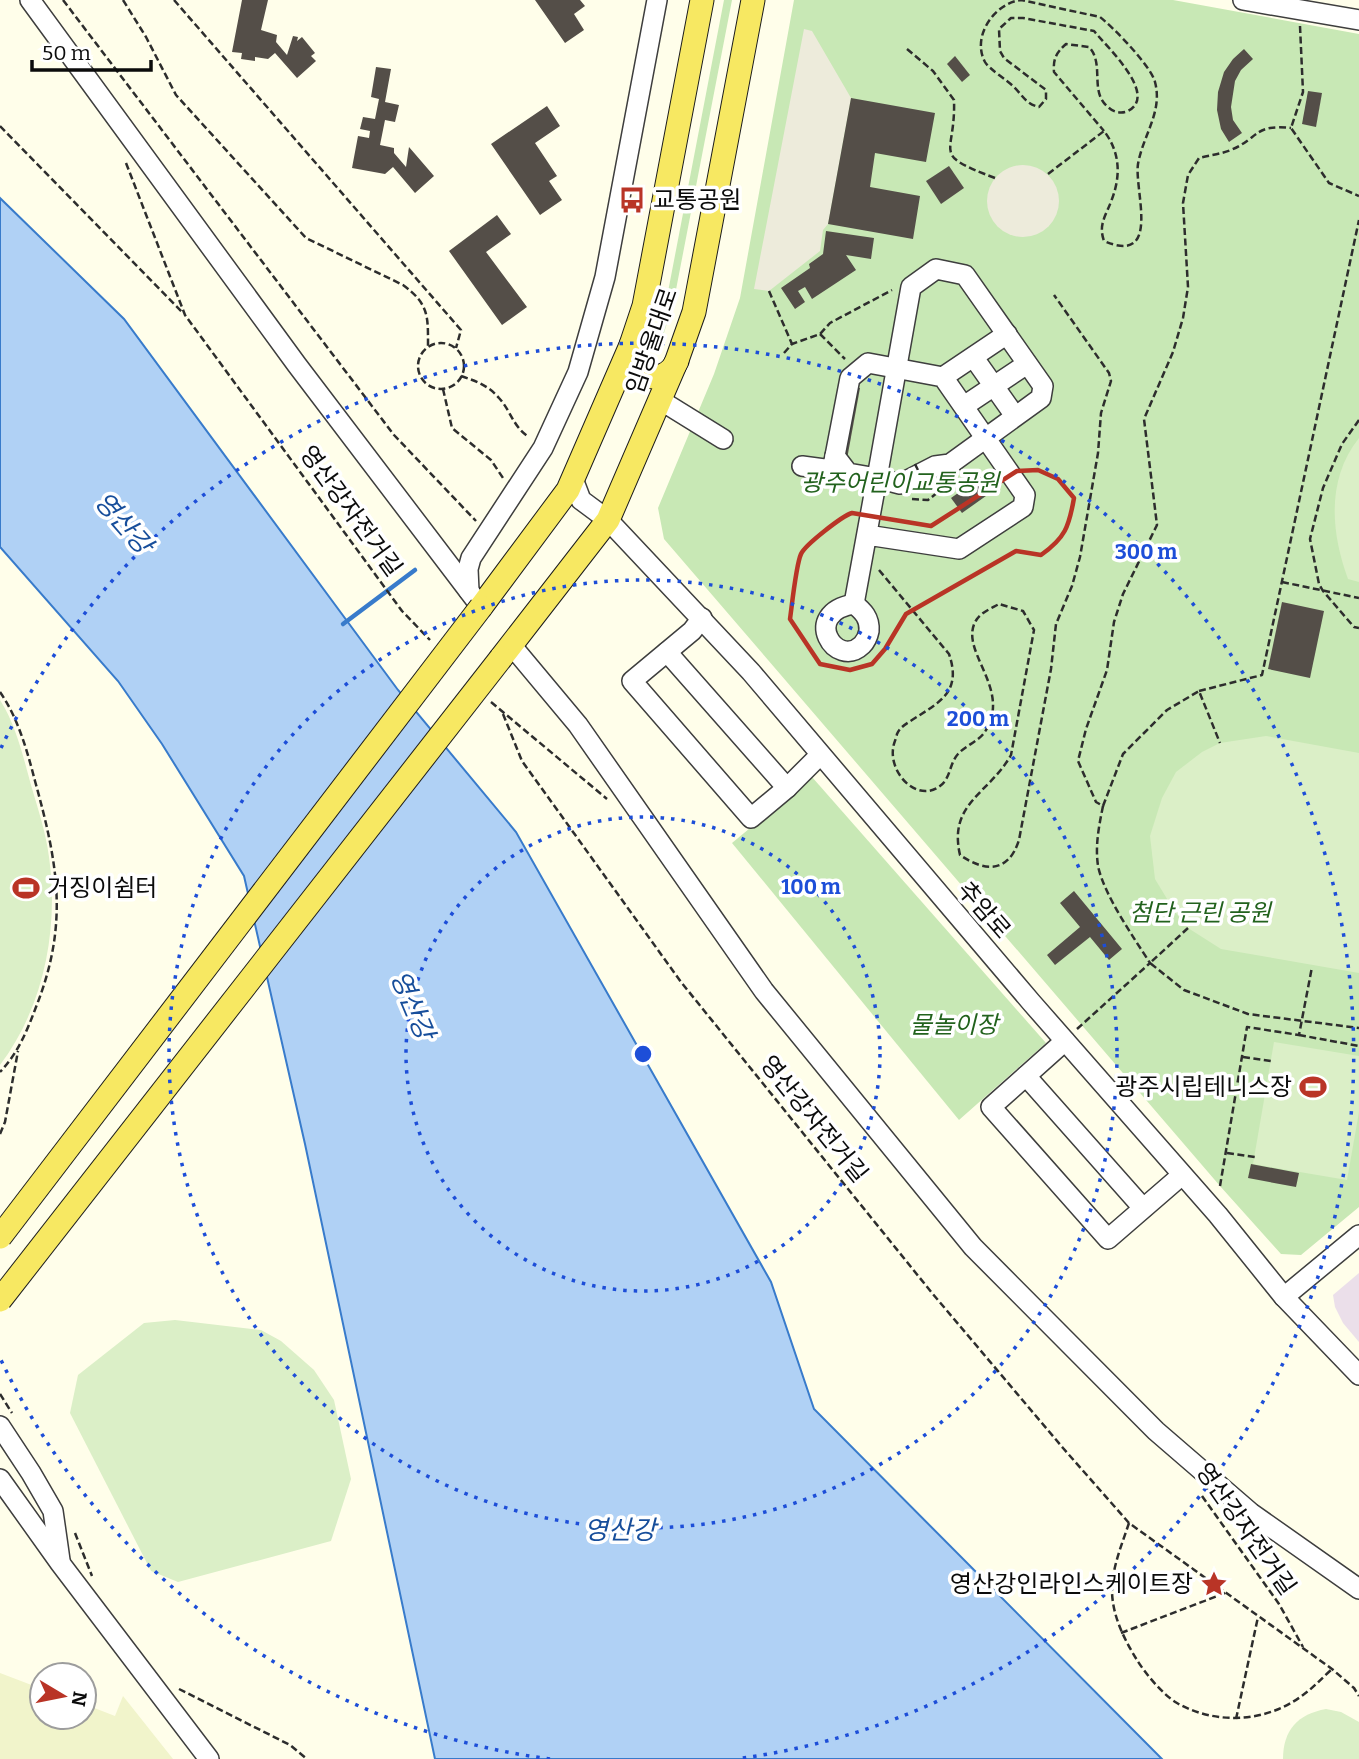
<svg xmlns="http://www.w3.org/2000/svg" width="1359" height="1759" viewBox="0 0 1359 1759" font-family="Bitter,'Noto Sans KR',serif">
<rect width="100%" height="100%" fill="#fffeea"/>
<path fill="#ebdfea" d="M1359,1273v69l-16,-19 -8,-16 -2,-12z"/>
<path fill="#f1f4cb" d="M0,1673l42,16v28h42v-13l31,12 8,-20 50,63h-173z"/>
<g fill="#c8e8b5">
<path d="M724,0h8l-58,300 -11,36 -7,5 -1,-7 12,-37z"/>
<path d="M794,0h379l186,34v1173l-58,48 -20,-1 -61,-68 -556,-647 -6,-31 56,-134 26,-76z"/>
<path d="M812,777l234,266 -87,77 -227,-277z"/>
</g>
<g fill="#dbefc7">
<path d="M1359,438v144l-11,-3c-17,-46 -22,-100 11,-141z"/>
<path d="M0,700c16,25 23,56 31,85 7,24 15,48 18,72 10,71 -5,150 -49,208z"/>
<path d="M1266,736l93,17v220l-138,-24 -33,-21 -13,-16 -20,-33 -5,-43 12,-38 14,-26 26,-20 18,-9z"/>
<path d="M1274,1042l85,14v56l-12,68 -94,-16z"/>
<path d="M175,1320l86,10 20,11 33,29 20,30 17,79 -20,62 -153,41 -27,-11 -81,-158 8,-38 66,-52z"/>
<path d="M1326,1709l15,3 18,10v37h-76c0,-29 15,-45 43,-50z"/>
</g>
<g fill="#edebdb">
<path d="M804,29l8,2 39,67 -23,126 -5,6 -3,21 -51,40 -15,-2z"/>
<circle cx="1023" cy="201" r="36"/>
</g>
<path fill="#b0d1f5" stroke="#387bcb" stroke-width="2" d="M0,198l124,121 274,371 118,142 255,450 43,127 348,350h-727l-130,-615 -61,-268 -82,-132 -44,-63 -118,-134z"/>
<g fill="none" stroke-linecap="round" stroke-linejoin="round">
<path stroke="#387bcb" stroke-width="4.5" d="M343,624l72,-54"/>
</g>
<g fill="#544e48">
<path d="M242,0h26l-7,30 16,5 -1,7 11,13 6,-19 5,1 -1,4 5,-4 13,16 -4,3 5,5 -19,17 -22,-25 -7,6 -13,-2v4l-14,-2 1,-6 -10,-1z"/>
<path d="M535,0h45l5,6 -11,8 10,16 -19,13z"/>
<path d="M1244,49l9,10 -12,11 -6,11 -4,26 2,13 9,13 -13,9 -8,-13 -4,-19 1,-18 6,-20 9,-13z"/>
<path d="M955,56l15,19 -8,7 -15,-18z"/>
<path d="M376,67l15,2 -6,33 14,3 -4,17 -10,-2 -5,25 14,3v5l12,14 3,-20 25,29 -19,17 -22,-26 -8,7 -33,-6 6,-32 11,2 1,-7 -10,-2 3,-12 12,2 4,-20 -8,-2z"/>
<path d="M1308,91l14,2 -6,34 -14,-3z"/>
<path d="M851,98l84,15 -9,49 -51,-9 -5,34 50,9 -7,43 -85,-15z"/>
<path d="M547,106l13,20 -25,17 22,33 -8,5 13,19 -22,15 -49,-71z"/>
<path d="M949,166l15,22 -23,16 -15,-23z"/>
<path d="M497,215l14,19 -25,18 41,55 -25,18 -53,-74z"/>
<path d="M826,231l48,7 -3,21 -25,-4 10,15 -44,29 -7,-12 -7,4 7,11 -10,7 -14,-21 29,-20 -1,-4 14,-10z"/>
<path d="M844,385l16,3 -13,71 -15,-3z"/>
<path d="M989,471l11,15 -38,27 -11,-15z"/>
<path d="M1282,602l42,9 -14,67 -42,-9z"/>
<path d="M1074,891l48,58 -13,11 -19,-23 -35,28 -8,-10 33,-28 -20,-24z"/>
<path d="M1251,1164l48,9 -3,14 -48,-9z"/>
</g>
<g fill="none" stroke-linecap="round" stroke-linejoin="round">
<g stroke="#3e3e3e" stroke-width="22">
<g id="minor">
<path d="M30,0l267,365 184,242"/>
<path d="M1243,0l116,20"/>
<path d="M936,269l29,6 78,111 -2,12 -91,66 -15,2 -35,18 -23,-6 34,-191z"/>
<path d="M974,358l41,58"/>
<path d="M943,377l64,-43"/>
<path d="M660,400l63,39"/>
<path d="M964,406l63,-42"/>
<path d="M802,466l30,4 3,-14"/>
<path d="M573,479l8,21 27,20 143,152 280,330 187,213 66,82 75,78"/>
<path d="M469,591l-1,-22 3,-11 72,-110 35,-76 27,-95 52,-277"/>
<path d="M854,604l23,-126 -29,-5 -13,-17 15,-78 18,-15 75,14 82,118 -2,12 -64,42 -92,-14"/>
<path d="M854,604c9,7 16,14 15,27 -1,5 -4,11 -7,14 -26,25 -62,-32 -8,-41z"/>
<path d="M702,618l-10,13 -60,50 119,137 36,-30 33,-33"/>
<path d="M512,646l66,79 186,266 209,256 183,184 95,82 108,76"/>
<path d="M667,652l120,136"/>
<path d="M1065,1041l-74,66 117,132 74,-64"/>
<path d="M1026,1076l117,132"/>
<path d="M1284,1297l75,-62"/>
<path d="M0,1426l31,47 22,38 7,49"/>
<path d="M0,1479l60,84 149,196"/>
</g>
</g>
<g stroke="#1c1c1c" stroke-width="25">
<g id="major">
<path d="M631,345c-10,31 33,45 46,16"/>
<path d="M481,607l87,-117 63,-145 13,-39 58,-306"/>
<path d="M501,658l107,-138 69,-160 17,-48 59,-312"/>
</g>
</g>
<g stroke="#2d2d2d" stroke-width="2.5" stroke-dasharray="7 3.5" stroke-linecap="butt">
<path d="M63,0l331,435 82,86"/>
<path d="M123,0l23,37 30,58 130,143 97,47c26,19 25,31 25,61"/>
<path d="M174,0l287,330 -5,18"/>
<path d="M1300,26l3,66 -12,36 38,55 30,13"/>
<path d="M907,49l26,22 21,29c2,57 -25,53 41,78"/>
<path d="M0,126l183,187"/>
<path d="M126,163l59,152 217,296 28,29"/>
<path d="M1048,174l56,-43c16,21 17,44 8,68 -6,17 -14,25 -8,42 58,25 30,-51 34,-77 5,-29 25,-52 17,-82 -4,-16 -41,-54 -55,-65l-79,-17c-26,3 -50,36 -36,62 4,7 22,18 29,25 9,9 12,17 25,20l7,-8v-9l-42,-32 -4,-7 -1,-22 12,-11h12l71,13c12,15 65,64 34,80 -7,3 -15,1 -20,-4 -19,-15 -3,-43 -19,-60l-23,-3c-10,9 -13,15 -12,28l50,59"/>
<path d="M769,291l23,53"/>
<path d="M820,334l25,25"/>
<circle cx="441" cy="366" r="23"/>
<path d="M784,353l8,-9 28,-10 10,-11 62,-33"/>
<path d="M461,376c15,5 28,10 38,22 12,13 14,29 30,39"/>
<path d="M443,389l9,39 39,32 12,18"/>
<path d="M1359,420l-17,24 -19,44 -13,51 9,45 4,7 31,36 5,1"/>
<path d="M912,499l16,1 24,-19"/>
<path d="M879,570l70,84c13,38 -9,48 -37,66 -6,4 -12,7 -15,14 -1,5 -4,11 -4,15 -3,25 24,54 47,37 11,-8 9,-22 18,-32 8,-9 22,-13 28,-24 26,-43 -30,-81 -9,-111 5,-7 15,-11 22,-15l24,7 11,19 -23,125c-22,39 -63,48 -51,100 26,18 49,17 59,-15l32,-171 5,-45 16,-38 8,-29 18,-104 3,-40 10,-32 -2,-8 -55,-78"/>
<path d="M1282,582l77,16"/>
<path d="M1199,691l63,-16 97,-455"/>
<path d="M0,692c18,26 27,58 35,89 23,83 34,143 1,226 -9,24 -18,46 -36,65"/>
<path d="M491,702l116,97"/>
<path d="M503,714l19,47 159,221 251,311 131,155 66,75 203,146 22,19 5,8"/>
<path d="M1103,806l20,-52 44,-44 32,-19 21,52"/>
<path d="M1188,928l-38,35 34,27 64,24 111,14"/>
<path d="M1077,1029l73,-66c-16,-25 -46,-68 -52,-97 -3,-21 1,-40 5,-60l-7,-4 -18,-41 8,-32 21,-59 7,-48 9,-28 34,-69 -13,-106 29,-67 10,-34 5,-31 -5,-84 5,-28 11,-17c11,-3 22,-4 32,-8 28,-12 23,-26 60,-22"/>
<path d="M1299,1035l60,11"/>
<path d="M1243,1057l28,4"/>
<path d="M0,1134l5,-12 13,-71"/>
<path d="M1227,1153l28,4"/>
<path d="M1220,1186l27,-159 52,8 13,-68"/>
<path d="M0,1394l12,19"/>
<path d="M1202,1496l77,108 24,43"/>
<path d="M1129,1523c-7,21 -17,45 -17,67 0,25 12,49 25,70 8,13 26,35 40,43 39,22 89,20 126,-8 10,-7 18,-16 28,-25"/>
<path d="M75,1533l17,43"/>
<path d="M1121,1633l104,-40"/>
<path d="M179,1689l111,56 17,14"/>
<path d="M1236,1719l22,-102"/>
</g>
<use href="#minor" stroke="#fff" stroke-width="19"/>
<use href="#major" stroke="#f7e862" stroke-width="23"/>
<path stroke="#b93426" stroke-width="4.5" d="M1038,470l20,9 16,19c-5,29 -9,40 -33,57l-25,-4 -110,63 -21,35 -13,15 -22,6 -30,-6 -30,-45c2,-14 6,-54 11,-65 4,-9 41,-38 51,-41l79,13 86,-55z"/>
<g stroke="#1c1c1c" stroke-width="25" stroke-linecap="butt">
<g id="major-bridge">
<path d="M0,1237l481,-630"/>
<path d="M0,1300l501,-642"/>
</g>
</g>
<path stroke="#2d2d2d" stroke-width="2.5" stroke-dasharray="7 3.5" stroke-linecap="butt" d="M915,464l9,19"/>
<use href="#major-bridge" stroke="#f7e862" stroke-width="23"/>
</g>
<g fill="none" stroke="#1d4ed8" stroke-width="3.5" stroke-dasharray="3.5 7">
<circle cx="643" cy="1054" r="237"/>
<circle cx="643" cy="1054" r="474"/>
<path d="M550 1759A711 711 0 0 1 1 1360M1 748A711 711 0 1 1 736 1759"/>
</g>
<defs>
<g id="bus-bare" transform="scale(2.1)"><path d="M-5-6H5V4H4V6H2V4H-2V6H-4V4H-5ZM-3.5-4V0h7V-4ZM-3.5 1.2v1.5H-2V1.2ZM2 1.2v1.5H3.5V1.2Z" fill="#b93426" stroke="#fff" stroke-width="2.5" paint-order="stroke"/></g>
<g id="stadium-bare" transform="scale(2.1)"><path d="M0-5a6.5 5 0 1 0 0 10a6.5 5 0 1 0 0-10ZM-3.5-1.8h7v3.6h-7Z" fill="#b93426" stroke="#fff" stroke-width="2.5" paint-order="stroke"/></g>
<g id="sight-bare" transform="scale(2.1)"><path d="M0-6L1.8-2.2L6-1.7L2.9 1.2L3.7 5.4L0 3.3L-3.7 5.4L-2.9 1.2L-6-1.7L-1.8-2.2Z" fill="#b93426" stroke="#fff" stroke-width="2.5" paint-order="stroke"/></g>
</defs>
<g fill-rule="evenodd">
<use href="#bus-bare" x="632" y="200"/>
<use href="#stadium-bare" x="26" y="888"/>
<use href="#stadium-bare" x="1313" y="1087"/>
<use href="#sight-bare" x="1214" y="1584"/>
</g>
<g text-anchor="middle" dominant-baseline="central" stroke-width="7" stroke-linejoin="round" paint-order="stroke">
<g font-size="24" fill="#0b0b0b" stroke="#fff" text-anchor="start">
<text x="653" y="200">교통공원</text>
<text x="47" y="888">거징이쉼터</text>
<text x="1292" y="1087" text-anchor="end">광주시립테니스장</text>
<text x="1193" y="1584" text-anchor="end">영산강인라인스케이트장</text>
</g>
<g font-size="24" fill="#0b0b0b" stroke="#fff">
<text transform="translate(652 341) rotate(-71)">임방울대로</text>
<text transform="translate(351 511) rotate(54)">영산강자전거길</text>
<text transform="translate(984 910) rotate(49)">추암로</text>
<text transform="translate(814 1119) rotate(51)">영산강자전거길</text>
<text transform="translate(1246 1529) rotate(55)">영산강자전거길</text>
</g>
<g font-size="24" font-style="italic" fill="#22621d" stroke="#fff">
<text x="900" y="483">광주어린이교통공원</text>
<text x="1200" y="913">첨단 근린 공원</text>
<text x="954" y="1025">물놀이장</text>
</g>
<g font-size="26" font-style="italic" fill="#174e9b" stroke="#fff">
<text transform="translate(123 523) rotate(49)">영산강</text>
<text transform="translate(412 1005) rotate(67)">영산강</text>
<text x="620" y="1530">영산강</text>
</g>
</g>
<circle cx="643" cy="1054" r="10" fill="#1d4ed8" stroke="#fff" stroke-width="3.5"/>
<g font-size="21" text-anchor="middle" font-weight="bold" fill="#1d4ed8" stroke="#fff" stroke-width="7" stroke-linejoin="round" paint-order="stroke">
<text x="1146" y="559">300 m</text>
<text x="978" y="726">200 m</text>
<text x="811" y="894">100 m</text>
</g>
<g transform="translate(63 1696) rotate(100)"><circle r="33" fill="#ffffff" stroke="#9d9d9d" stroke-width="2"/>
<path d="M0-5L12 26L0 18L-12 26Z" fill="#b93426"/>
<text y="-10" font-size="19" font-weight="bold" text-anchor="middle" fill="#0b0b0b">N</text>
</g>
<path d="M32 60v10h119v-10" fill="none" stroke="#0b0b0b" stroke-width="3.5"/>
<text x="42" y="60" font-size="21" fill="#0b0b0b" stroke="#ffffff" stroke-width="5" paint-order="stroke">50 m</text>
</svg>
